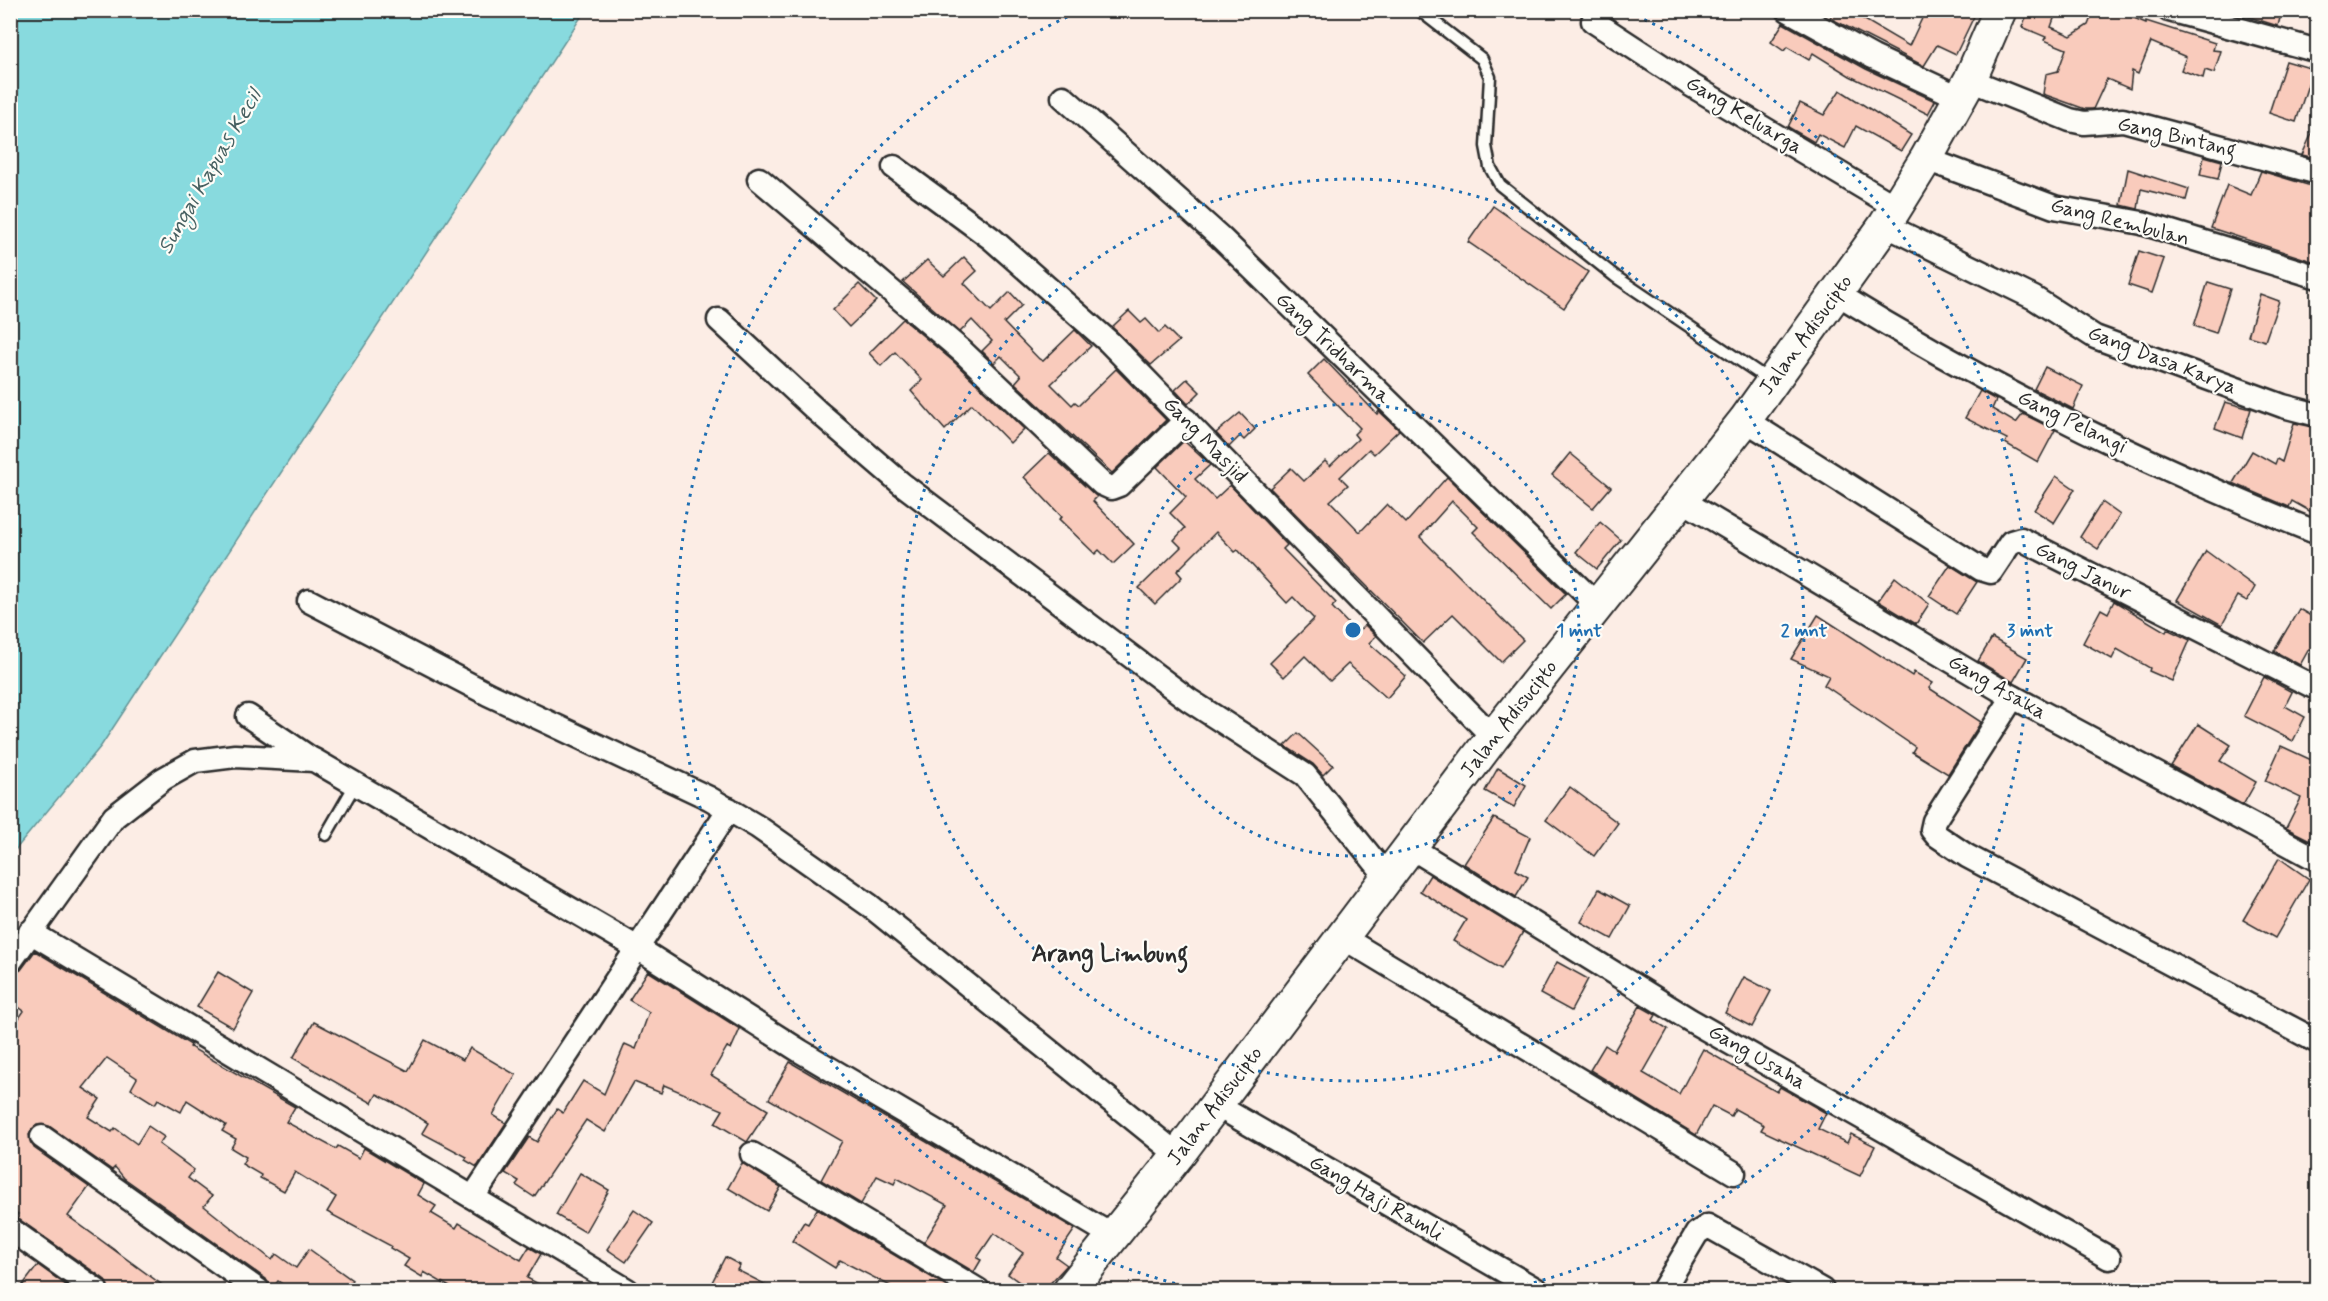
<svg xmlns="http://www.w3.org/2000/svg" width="2328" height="1301" viewBox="0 0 2328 1301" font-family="Mynerve,sans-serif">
<rect width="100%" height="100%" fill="#fcede5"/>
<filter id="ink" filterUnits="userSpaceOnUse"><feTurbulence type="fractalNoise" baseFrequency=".0167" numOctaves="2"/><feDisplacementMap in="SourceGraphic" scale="12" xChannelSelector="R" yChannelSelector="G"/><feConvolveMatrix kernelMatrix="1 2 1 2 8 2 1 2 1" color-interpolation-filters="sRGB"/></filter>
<g filter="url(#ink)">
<path fill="#88dade" stroke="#639496" stroke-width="1.5" d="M11,10l574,1 -484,735 -90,109z"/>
<g fill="#f9cbbc" stroke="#2b2b2b" stroke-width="1.5">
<path d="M1834,10h34l-5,9 46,27 17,-36h51l-21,44 -19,-9 -13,21 -94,-48z"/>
<path d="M2029,10h28l-6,17 20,9 17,-11 6,-15h21l31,13v-2l69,22 -2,7 8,1 -7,22 -9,-3 -2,8 -22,-8 5,-13 -35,-15 -13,32 -6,-3 -2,18 -23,-10 -14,30h-8l-42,-15 3,-20 12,-3 8,-22 -22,-9 2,-3 -24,-10z"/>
<path d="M2227,10h55l-4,16z"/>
<path d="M1783,23l83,46 69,32 -7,13 -78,-38 -37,-23 -4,7 -22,-13 -3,4 -13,-9z"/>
<path d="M2286,61l27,8 -17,53 -27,-9z"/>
<path d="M1840,90l71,45 -10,16 -45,-25 -11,22 -27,-14 -4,8 -26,-15 12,-24 24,12z"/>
<path d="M2312,133l6,3 -3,22 -13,-3z"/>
<path d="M2204,156l18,5 -4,18 -18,-4z"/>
<path d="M2128,169l61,20 -3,11 -45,-11 -3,20 -17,-4z"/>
<path d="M2261,171l57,17v75l-107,-35 16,-43 24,10z"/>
<path d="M1493,206l95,66 -24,36 -96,-66z"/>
<path d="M2139,251l25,8 -12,34 -24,-8z"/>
<path d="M964,257l13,14 -13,12 27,28 19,-19 12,13 -18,18 35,36 4,2 32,-31 16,16 -40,38 21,21 3,-3 4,3 37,-36 50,51 -54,53 -97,-90 6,-7 -20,-20 -7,7 -12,-12 10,-10 -20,-21 -12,12 -57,-50 24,-22 17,16z"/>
<path d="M2208,282l22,7 -14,44 -22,-7z"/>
<path d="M859,284l17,17 -27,26 -16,-17z"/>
<path d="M2260,294l19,7 -14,40 -17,-5z"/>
<path d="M1129,311l12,12 5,-4 13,14 6,-6 14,14 -28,24 -39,-38z"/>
<path d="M903,319l51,43 70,67 -14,14 -38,-39 -27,26 -34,-39 11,-11 -27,-28 -14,14 -12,-13z"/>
<path d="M1324,359l53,55 2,-3 20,19 -25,24 -5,-5 -29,28 8,8 -18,16 30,31 27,-28 19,19 41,-46 119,117 -15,15 -78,-77 5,-5 -26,-26 -32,36 103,103 -22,22 -48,-48 -30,29 -153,-155 21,-20 13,13 21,-20 5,5 28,-27 -4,-5 6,-6 -52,-53z"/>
<path d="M2045,367l38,19 -10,23 -39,-20z"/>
<path d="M1187,379l13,13 -12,12 -13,-14z"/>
<path d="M1980,391l16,9 -4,9 24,14 7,-9 32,16 -17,32 -33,-19 2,-4 -42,-21z"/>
<path d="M2225,402l26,7 -9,29 -27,-10z"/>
<path d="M1240,413l15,16 -11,11 -4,-4 -11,11 -13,-14z"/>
<path d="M2294,423l24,5v75l-5,10 -21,-12 -3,6 -56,-24 19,-32 23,13 2,-5 5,3z"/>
<path d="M1184,441l26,24 -15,14 20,20 15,-14 57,60 -4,4 53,54 -4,4 25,26 8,-8 11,11 -7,7 37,33 -19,22 -39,-34 -18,17 -25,-25 -21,21 -14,-14 44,-44 -21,-22 -6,6 -49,-53 -3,2 -19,-20 -39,39 5,6 -27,27 -16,-16 42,-41 -7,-7 11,-12 -15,-15 16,-16 -29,-30z"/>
<path d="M1049,453l48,44 -4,4 41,43 -21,20 -14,-14 -4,4 -36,-35 3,-2 -38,-40z"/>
<path d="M1570,453l41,34 -18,21 -41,-33z"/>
<path d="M2056,476l19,13 -21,34 -20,-13z"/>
<path d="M2102,502l18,13 -22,34 -18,-12z"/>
<path d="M1600,522l21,18 -24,29 -21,-17z"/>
<path d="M2206,551l49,36 -8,14 -9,-5 -16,29 -45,-25z"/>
<path d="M1950,565l27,17 -21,32 -27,-18z"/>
<path d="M1895,577l34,27 -13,20 -38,-23z"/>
<path d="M2114,601l52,31 1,-3 23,11 -18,41 -23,-10 1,-3 -33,-19 -5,10 -29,-16 18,-34 7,4z"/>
<path d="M2299,609l19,11v33l-9,-4 -9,16 -26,-14z"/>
<path d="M1818,615l94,61 2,-4 19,11 -4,5 52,34 -33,52 -36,-22 3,-5 -91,-62 5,-9 -38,-17z"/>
<path d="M1992,638l35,20 -14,24 -35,-21z"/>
<path d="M2264,677l28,15 -7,14 20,11 -12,24 -49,-25z"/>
<path d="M2198,724l33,21 -11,16 36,21 -13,23 -72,-39z"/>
<path d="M1298,733l35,32 -10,10 -10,-11 -28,-18z"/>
<path d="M2281,746l37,17v81l-32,-16 15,-30 -36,-17z"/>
<path d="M1498,768l28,17 -12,22 -29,-16z"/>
<path d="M1570,787l48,36 -24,33 -48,-36z"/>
<path d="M1494,818l36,19 -14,33 12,7 -12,20 -52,-33z"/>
<path d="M2279,858l30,21 -34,59 -32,-18z"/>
<path d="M1430,875l93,57 -22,37 -48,-28 13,-21 -46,-29z"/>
<path d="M1599,889l31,17 -18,33 -31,-17z"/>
<path d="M35,951l156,94 -1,2 105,60 -9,15 50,27 2,-3 21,12 5,-10 60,36 -6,11 18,11 -5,7 25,15 3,-5 62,37 8,-13 12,7 -14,24 23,12h-95l-31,-18 -2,5 -18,-11 5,-7 -19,-11 1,-2 -64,-34 9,-15 -41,-25 -11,19 -24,-13 1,-3 -19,-11 4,-7 -15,-9 5,-9 -14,-8 4,-6 -39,-25 -6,12 -23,-13 -3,5 -24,-15 6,-11 -30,-20 -24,30 17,11 -12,18 24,15 3,-4 22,16 11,-18 16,11 -5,7 35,26 -6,8 24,18 -8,10 68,54 4,-6 20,14 13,-19 43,31 -8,10h-53l-13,-9 -7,9 -5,-11 -142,-101 -9,-11 -3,3 -63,-44 -12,-1 -8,10 5,13 55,39 -21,29 101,74h-60l-5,-11 -88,-62 2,-3 -8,-6v-177l14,-20 -14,-10v-26l11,-5z"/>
<path d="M1557,962l31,17 -17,32 -31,-17z"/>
<path d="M648,971l92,58 -9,20 -4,-2 -16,28 57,35 -21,32 -32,-19 8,-13 -59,-25 -3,8 -27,-11 -29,50 -19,-12 -52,77 -18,-12 3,-4 -14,-8 24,-36 8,5 20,-33 6,4 20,-32 21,13 21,-50 11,5 13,-37 -20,-12z"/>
<path d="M218,972l35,21 -20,35 -36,-21z"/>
<path d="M1744,977l27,14 -19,36 -27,-14z"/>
<path d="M1640,1006l16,9 -3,5 15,9 -25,44 36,21 24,-45 74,43 3,-5 46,26 -8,16 29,14 4,-9 24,12 -15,30 -99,-46 3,-5 -29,-16 -4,7 -19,-10 -16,29 -106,-65 15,-25 9,6z"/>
<path d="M314,1022l94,49 17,-31 38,20 7,-12 46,27 -23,40 13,8 -29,44 -12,-7 2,-3 -45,-24 6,-10 -24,-15 -27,-14 -5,9 -79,-45z"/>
<path d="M790,1062l285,167 -19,28 11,8 -23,25h-14l-22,-16 15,-21 -29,-20 -17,25 4,2 -7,12 -50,-30 23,-37 -50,-27 -3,6 -17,-8 -16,28 -40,-24 21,-39 -73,-42z"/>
<path d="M742,1163l39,24 -14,24 -39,-23z"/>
<path d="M580,1173l29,17 -24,42 -29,-17z"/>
<path d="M817,1209l136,81h-55l-58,-30 -5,8 -43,-27 12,-19 4,2z"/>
<path d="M634,1210l19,13 -27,39 -19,-13z"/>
<path d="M725,1257l15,8 -3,5 39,20h-68z"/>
<path d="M38,1265l29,21 -3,4h-45z"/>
</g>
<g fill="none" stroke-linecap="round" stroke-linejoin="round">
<g stroke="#2b2b2b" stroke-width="15">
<g id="lane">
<path d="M1419,10l63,49 8,18 -4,69 4,21 10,18 116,92 153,103"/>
<path d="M326,835l30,-52"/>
</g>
</g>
<g stroke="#2b2b2b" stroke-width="27">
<g id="street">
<path d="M1788,10l85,47 88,41"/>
<path d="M2169,10l149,41"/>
<path d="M1593,21l98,64 205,122"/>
<path d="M1970,80l100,40 14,3 39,-3 195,53"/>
<path d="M1063,97l157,140 377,368"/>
<path d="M1926,159l128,48 88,16 176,54"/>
<path d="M894,167l98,72 117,103 384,395"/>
<path d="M759,179l204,173 139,132 9,4 8,-3 67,-65"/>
<path d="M1885,225l149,73 61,39 188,69 35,9"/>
<path d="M1836,293c152,94 315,174 482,240"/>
<path d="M719,320l98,91 85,73 287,216 116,75 82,102"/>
<path d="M1745,420l236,149 10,3 20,-30 10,-3 297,150"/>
<path d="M1683,501l319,190 316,169"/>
<path d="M309,601l179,93 221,104 49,29 111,78 309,250"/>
<path d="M2013,697l-79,124 -2,9 4,5 31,21 351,186"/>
<path d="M248,716l65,44"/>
<path d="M1410,847l280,173 419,238"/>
<path d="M30,932l597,358"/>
<path d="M1342,937l392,236"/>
<path d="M10,962l104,-145 49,-38 32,-18 40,-5 79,4 322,187 164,104 313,185"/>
<path d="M1216,1105l321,185"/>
<path d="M42,1137l216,153"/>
<path d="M752,1154l226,136"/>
<path d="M473,1197l256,-388"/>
<path d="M10,1229l86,61"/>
<path d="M1663,1290l34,-57 11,-7 114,64"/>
</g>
</g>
<g stroke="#2b2b2b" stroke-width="36">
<path id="secondary" d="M1070,1290l108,-135 315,-418 252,-317 140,-195 41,-66 44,-79 30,-70"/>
</g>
<use href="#lane" stroke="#fdfcf7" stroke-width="10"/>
<use href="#street" stroke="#fdfcf7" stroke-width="22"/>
<use href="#secondary" stroke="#fdfcf7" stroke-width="32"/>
</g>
</g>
<g fill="none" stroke="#1f6fb2" stroke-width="3" stroke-dasharray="3 6">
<circle cx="1353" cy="630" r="226"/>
<circle cx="1353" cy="630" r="451"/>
<path d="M1201 1290A677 677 0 0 1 1078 12M1628 12A677 677 0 0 1 1505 1290"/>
</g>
<g text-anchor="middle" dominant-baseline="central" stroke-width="4.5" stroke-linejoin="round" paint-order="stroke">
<g font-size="21" fill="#2b2b2b" stroke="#fdfcf7">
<text transform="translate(1744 115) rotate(31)">Gang Keluarga</text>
<text transform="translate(2177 137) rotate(13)">Gang Bintang</text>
<text transform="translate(2120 222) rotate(14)">Gang Rembulan</text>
<text transform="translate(1806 335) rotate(-54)">Jalan Adisucipto</text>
<text transform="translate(1333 348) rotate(44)">Gang Tridharma</text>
<text transform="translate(2162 360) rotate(21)">Gang Dasa Karya</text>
<text transform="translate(2072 422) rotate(26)">Gang Pelangi</text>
<text transform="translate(1205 440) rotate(46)">Gang Masjid</text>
<text transform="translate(2083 571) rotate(27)">Gang Janur</text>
<text transform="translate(1997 687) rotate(30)">Gang Asaka</text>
<text transform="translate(1509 719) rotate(-52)">Jalan Adisucipto</text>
<text transform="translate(1757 1057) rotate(30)">Gang Usaha</text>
<text transform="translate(1215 1106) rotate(-53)">Jalan Adisucipto</text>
<text transform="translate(1376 1198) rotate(30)">Gang Haji Ramli</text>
</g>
<g font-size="22" font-style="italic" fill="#476061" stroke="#fdfcf7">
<text transform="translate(210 172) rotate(-60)">Sungai Kapuas Kecil</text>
</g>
<g font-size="24" font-weight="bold" fill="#2b2b2b" stroke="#fdfcf7">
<text x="1110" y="954">Arang Limbung</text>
</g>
</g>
<circle cx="1353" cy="630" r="9" fill="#1f6fb2" stroke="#fdfcf7" stroke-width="3"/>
<g font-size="18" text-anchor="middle" font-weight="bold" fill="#1f6fb2" stroke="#fdfcf7" stroke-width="4.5" stroke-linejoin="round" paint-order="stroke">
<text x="1579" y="636">1 mnt</text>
<text x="1804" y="636">2 mnt</text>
<text x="2030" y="636">3 mnt</text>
</g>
<rect width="2328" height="1301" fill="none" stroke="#fdfcf7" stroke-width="36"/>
<rect x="18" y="18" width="2292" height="1265" fill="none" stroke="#2b2b2b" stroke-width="2" filter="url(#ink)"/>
</svg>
